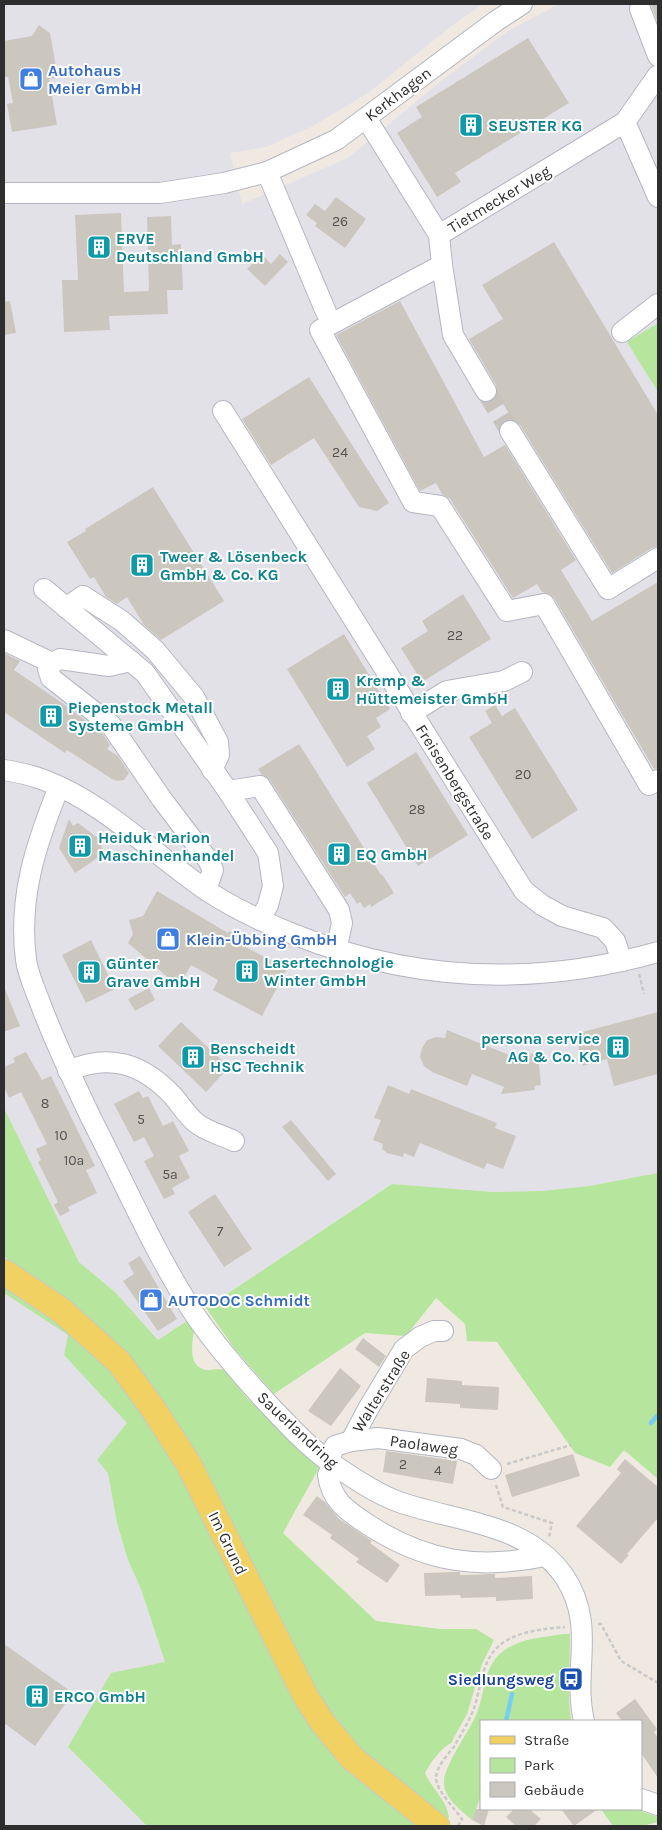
<svg xmlns="http://www.w3.org/2000/svg" width="662" height="1830" viewBox="0 0 662 1830" font-family="Karla,sans-serif">
<rect width="100%" height="100%" fill="#efe9e1"/>
<g fill="#e3e1e8">
<path d="M4,4h479l-29,20 -86,69 -55,33 -47,21 -36,6 12,51 106,-46 93,-77 67,-50 51,-27h99v319l-31,19 31,50v781l-69,13 -47,5 -49,1 -101,-8 -234,156 -42,-47 -37,-31 -75,-154z"/>
<path d="M4,1293l64,42 -4,20 64,68 -31,37 11,13 9,50 11,37 13,29 24,73 -97,85 79,79h-143z"/>
</g>
<g fill="#b6e59e">
<path d="M658,323v69l-31,-50z"/>
<path d="M4,1108l75,154 37,31 42,47 29,-19 7,9c-2,14 -7,39 15,40 6,0 10,-2 16,1l22,27 72,70 -36,65 93,88 64,8h36l18,11 -12,24 -15,50 -16,29c-11,6 -20,19 -26,30 7,16 22,27 24,45l-6,1 -45,-34 -67,-64 -164,-309 -163,-156z"/>
<path d="M658,1173v306l-34,-29 -14,17 -35,-14 -78,-111 -30,-1 -2,-17 -29,-26 -30,38 -41,-3 -91,61 -39,-45 -29,-41 186,-124 101,8 49,-1 47,-5z"/>
<path d="M4,1284l86,62 58,68 142,269 137,143h-280l-79,-79 43,-74 54,-11 -24,-73 -13,-29 -11,-37 -9,-50 -11,-13 30,-37 -63,-68 4,-20 -64,-42z"/>
<path d="M563,1634h7l-1,67 2,20h-90v74l-9,25c-11,-10 -29,-22 -28,-39 1,-17 25,-49 32,-66 9,-19 7,-48 25,-62 18,-15 40,-15 62,-19z"/>
<path d="M601,1809h34l23,8v5l-16,4h-29z"/>
</g>
<g fill="none" stroke-linecap="round" stroke-linejoin="round">
<g stroke="#75cff0" stroke-width="4.5">
<path d="M651,1423l7,-8"/>
<path d="M506,1721l6,-27"/>
</g>
</g>
<g fill="#cbc7bf">
<path d="M650,4h8v19l-7,-18z"/>
<path d="M39,25l11,8 8,45 -9,1 8,46 -45,7 -5,-28 6,-1 -5,-26h-4v-36l28,-5z"/>
<path d="M528,38l41,65 -114,70 6,9 -24,15 -40,-64 25,-16 -6,-10z"/>
<path d="M336,197l30,22 -21,29 -30,-22 2,-3 -11,-8 9,-11 10,7z"/>
<path d="M121,213l3,79 25,-1 -2,-74 24,-1 1,29 9,-1 2,46h-16l1,24 -59,2 1,14 -46,2 -2,-52h16l-3,-65z"/>
<path d="M554,242l104,173v131l-6,2 -40,25 -92,-148 -7,-5 -16,-26 -1,-9 -27,-46 34,-20 -21,-34z"/>
<path d="M262,254l9,10 9,-10 8,8 -23,24 -18,-17z"/>
<path d="M10,301l6,32 -12,2v-33z"/>
<path d="M400,301l84,156 21,-12 71,115 -15,10 31,51 66,-39v186l-4,1 -100,-171 -5,-4 -7,-2 -5,-8 -24,14 -63,-99 -8,-5 -6,-11 -16,8 -84,-156z"/>
<path d="M309,377l80,126 -12,8 -18,-4 -45,-69 -43,27 -29,-46z"/>
<path d="M153,487l71,114 -63,39 -17,-15 -17,-28 -10,7 -11,-7 -12,-20 -4,2 -23,-37 19,-11 -1,-2z"/>
<path d="M463,594l28,45 -69,43 -21,-34 27,-17 -6,-10z"/>
<path d="M344,634l46,75 -14,9 5,9 -14,9 8,13 -28,18 -60,-98z"/>
<path d="M4,653l16,8 -6,9 54,37 34,26 8,12 -3,4 11,7 11,17 -5,7 -6,1 -6,-2 -45,-29 -2,3 -61,-41z"/>
<path d="M495,705l7,11 13,-8 63,102 -46,29 -63,-102 23,-14 -7,-12z"/>
<path d="M299,744l82,131 1,-1 12,19 -23,14 -1,-3 -6,4 -4,-6 -3,2 -7,-11 -5,4 -75,-117 -8,-5 -4,-6z"/>
<path d="M416,752l52,83 -50,31 -51,-83z"/>
<path d="M69,819l4,7 5,-3 25,19 -3,2 5,9 -30,20 -16,-25z"/>
<path d="M157,891l71,42 1,-2 12,6 -3,6 49,26 -25,47 -49,-26 5,-10 -27,-15 -12,22 -51,-44 5,-9 -4,-14 14,-4z"/>
<path d="M91,940l24,49 -29,14 -24,-48z"/>
<path d="M4,987l16,39 -16,6z"/>
<path d="M149,988l6,12 -20,11 -7,-12z"/>
<path d="M658,1012v62l-44,12 -7,-27 -24,7 -8,-32z"/>
<path d="M181,1022l48,45 -23,25 -48,-46z"/>
<path d="M447,1030l65,26 26,-3 3,32 -7,1 1,4 -34,4 3,-7 -32,-13 -5,12 -35,-14 -8,-6 -4,-9 2,-9 5,-8 9,-3 9,1z"/>
<path d="M26,1052l16,28 9,-4 44,90 -9,4 11,23 -29,14 2,4 -10,5 -6,-11 4,-3 -20,-40 3,-2 -5,-11 11,-5 -26,-52 -12,6 -5,-11v-20l11,-5 -2,-4z"/>
<path d="M388,1085l21,9 2,-5 86,34 -2,5 21,8 -13,33 -16,-6 -3,6 -64,-26 -6,14 -10,-4 -1,4 -16,-4 -5,-4 1,-5 -10,-4 8,-20 -7,-2z"/>
<path d="M139,1091l4,7 5,-2 15,30 10,-5 16,30 -10,5 11,22 -18,10 3,6 -11,5 -20,-38 10,-5 -10,-19 -10,5 -20,-38z"/>
<path d="M291,1120l45,54 -8,7 -46,-54z"/>
<path d="M215,1194l37,55 -28,18 -36,-55z"/>
<path d="M140,1256l37,63 -19,12 -35,-50 11,-7 -6,-11z"/>
<path d="M363,1338l23,18 -7,11 -24,-18z"/>
<path d="M340,1368l21,18 -30,40 -23,-15z"/>
<path d="M427,1378l35,3v4l37,2 -1,23 -38,-2v-4l-35,-2z"/>
<path d="M386,1451l71,10 -4,23 -70,-12z"/>
<path d="M573,1454l7,22 -68,21 -7,-22z"/>
<path d="M625,1459l33,28v31l-31,36 2,1 -8,9 -45,-38 45,-53 -4,-4z"/>
<path d="M317,1496l8,6 14,17 33,22 -2,2 30,22 -13,18 -31,-21 3,-3 -29,-21 2,-3 -29,-20z"/>
<path d="M455,1572h5v3l35,-1v4l37,-2 1,23 -37,2v-4l-35,1 -1,-3 -35,1 -1,-23z"/>
<path d="M4,1644l69,49 -38,53 -31,-23z"/>
<path d="M635,1699l22,30 -3,3 4,6v40l-17,-25v-32h-19l-6,-8z"/>
<path d="M476,1809h13l-5,17 -12,-6z"/>
<path d="M514,1809h15l12,10 -7,7h-18l-10,-9z"/>
<path d="M561,1809h37l-24,17z"/>
</g>
<g fill="none" stroke-linecap="round" stroke-linejoin="round">
<path stroke="#c8c4bd" stroke-width="20" stroke-dasharray="20 10" stroke-linecap="butt" d="M486,391l24,40"/>
<g stroke="#b4b7c1" stroke-width="22">
<g id="minor">
<path d="M640,9l18,47"/>
<path d="M366,118l73,117 3,30 11,70 33,56"/>
<path d="M625,122l33,75"/>
<path d="M267,172l59,140"/>
<path d="M4,193h156l64,-10 43,-11 69,-32 160,-119 26,-17"/>
<path d="M439,235l186,-113 33,-47"/>
<path d="M442,265l-122,65 93,172 27,4 67,105 37,-7 105,181 9,-5"/>
<path d="M622,332l36,-28"/>
<path d="M223,411l301,480 18,14 20,11 41,12 12,13 7,20"/>
<path d="M510,431l98,158 50,-31"/>
<path d="M44,589l101,84 83,118 40,62 5,33 -5,19 -8,15"/>
<path d="M66,608l17,-12 39,25 33,29 39,47 24,45 1,13 -7,15"/>
<path d="M4,640l48,23"/>
<path d="M131,661l-22,5 -49,-7 -8,4 -4,6 3,9 60,47 50,73 47,62 5,10 -7,20"/>
<path d="M411,713l36,-22 57,-10 18,-9"/>
<path d="M4,770c13,2 27,5 40,10 61,23 108,73 162,110 27,18 57,32 87,44 120,48 241,53 365,18"/>
<path d="M59,787c-23,57 -41,110 -33,173 2,14 8,27 13,40 15,41 34,80 53,120 33,64 63,134 103,195 22,32 49,63 76,92 20,21 41,44 66,60 19,13 40,27 62,35 57,20 127,20 165,74 33,49 8,94 20,145"/>
<path d="M228,791l32,-5 79,124 3,13 -6,28"/>
<path d="M68,1071c41,-18 74,-8 105,25 7,8 14,19 22,26 10,9 27,13 39,19"/>
<path d="M351,1441l27,-3 83,11 15,6 15,14"/>
<path d="M328,1461l7,-15 16,-5 17,-32 36,-60 16,-12 14,-6h9"/>
<path d="M333,1465l-5,10c3,25 19,36 39,49 58,38 111,46 178,32"/>
<path d="M641,1799l17,6"/>
</g>
</g>
<g stroke="#c9c9c9" stroke-width="27">
<path id="major" d="M4,1272l57,38 58,52 35,48 34,53 118,234 17,26 29,35 85,68"/>
</g>
<g stroke="#c9c9c9" stroke-width="2.5" stroke-dasharray="4 2.5" stroke-linecap="butt">
<path d="M639,974l5,20"/>
<path d="M507,1464l64,-19"/>
<path d="M496,1485l7,22 49,16 -3,14"/>
<path d="M598,1624h3l20,37 37,22"/>
<path d="M458,1826l4,-7c-7,-10 -26,-29 -26,-41 0,-12 13,-24 19,-33 6,-11 13,-22 18,-34 8,-21 8,-51 27,-66 17,-14 44,-16 65,-18"/>
</g>
<use href="#minor" stroke="#fff" stroke-width="20"/>
<use href="#major" stroke="#f2d163" stroke-width="25"/>
</g>
<defs>
<g id="shop-square" transform="scale(1.25)"><rect x="-9" y="-9" width="18" height="18" rx="4" fill="#3f7fe0" stroke="#fff"/><path d="M-5-2.5h2.3a2.7 3.5 0 0 1 5.4 0H5L5.5 6h-11ZM-1.5-2.5h3a1.5 2.3 0 0 0-3 0Z" fill="#fff"/></g>
<g id="building-square" transform="scale(1.25)"><rect x="-9" y="-9" width="18" height="18" rx="4" fill="#0f9aa8" stroke="#fff"/><path d="M-4-6H4V6H1V3H-1V6H-4ZM-2.5-4.3h1.7v1.8h-1.7ZM.8-4.3h1.7v1.8H.8ZM-2.5-1h1.7V.8h-1.7ZM.8-1h1.7V.8H.8Z" fill="#fff"/></g>
<g id="bus-square" transform="scale(1.25)"><rect x="-9" y="-9" width="18" height="18" rx="4" fill="#1a4fb4" stroke="#fff"/><path d="M-5-6H5V4H4V6H2V4H-2V6H-4V4H-5ZM-3.5-4V0h7V-4ZM-3.5 1.2v1.5H-2V1.2ZM2 1.2v1.5H3.5V1.2Z" fill="#fff"/></g>
</defs>
<g fill-rule="evenodd">
<use href="#shop-square" x="31" y="79"/>
<use href="#building-square" x="471" y="125"/>
<use href="#building-square" x="99" y="247"/>
<use href="#building-square" x="142" y="565"/>
<use href="#building-square" x="338" y="689"/>
<use href="#building-square" x="51" y="716"/>
<use href="#building-square" x="80" y="846"/>
<use href="#building-square" x="339" y="854"/>
<use href="#shop-square" x="168" y="939"/>
<use href="#building-square" x="247" y="971"/>
<use href="#building-square" x="89" y="972"/>
<use href="#building-square" x="618" y="1047"/>
<use href="#building-square" x="193" y="1057"/>
<use href="#shop-square" x="151" y="1300"/>
<use href="#bus-square" x="571" y="1679"/>
<use href="#building-square" x="37" y="1696"/>
</g>
<g text-anchor="middle" dominant-baseline="central" stroke-width="4" stroke-linejoin="round" paint-order="stroke">
<g font-size="14" fill="#555452">
<text x="340" y="221">26</text>
<text x="340" y="452">24</text>
<text x="455" y="635">22</text>
<text x="523" y="774">20</text>
<text x="417" y="809">28</text>
<text x="45" y="1103">8</text>
<text x="141" y="1119">5</text>
<text x="61" y="1135">10</text>
<text x="74" y="1160">10a</text>
<text x="170" y="1174">5a</text>
<text x="220" y="1231">7</text>
<text x="403" y="1464">2</text>
<text x="438" y="1470">4</text>
</g>
<g font-size="16" font-weight="bold" fill="#366cbe" stroke="#fff" text-anchor="start">
<text x="48" y="70">Autohaus<tspan x="48" dy="18">Meier GmbH</tspan></text>
<text x="186" y="939">Klein-Übbing GmbH</text>
<text x="168" y="1300">AUTODOC Schmidt</text>
</g>
<g font-size="16" fill="#2e2e2e" stroke="#fff">
<text transform="translate(398 94) rotate(-37)">Kerkhagen</text>
<text transform="translate(499 199) rotate(-31)">Tietmecker Weg</text>
<text transform="translate(455 782) rotate(58)">Freisenbergstraße</text>
<text transform="translate(381 1391) rotate(-58)">Walterstraße</text>
<text transform="translate(298 1430) rotate(43)">Sauerlandring</text>
<text transform="translate(424 1445) rotate(8)">Paolaweg</text>
<text transform="translate(228 1543) rotate(64)">Im Grund</text>
</g>
<g font-size="16" font-weight="bold" fill="#0d838f" stroke="#fff" text-anchor="start">
<text x="488" y="125">SEUSTER KG</text>
<text x="116" y="238">ERVE<tspan x="116" dy="18">Deutschland GmbH</tspan></text>
<text x="160" y="556">Tweer &amp; Lösenbeck<tspan x="160" dy="18">GmbH &amp; Co. KG</tspan></text>
<text x="356" y="680">Kremp &amp;<tspan x="356" dy="18">Hüttemeister GmbH</tspan></text>
<text x="68" y="707">Piepenstock Metall<tspan x="68" dy="18">Systeme GmbH</tspan></text>
<text x="98" y="837">Heiduk Marion<tspan x="98" dy="18">Maschinenhandel</tspan></text>
<text x="356" y="854">EQ GmbH</text>
<text x="264" y="962">Lasertechnologie<tspan x="264" dy="18">Winter GmbH</tspan></text>
<text x="106" y="963">Günter<tspan x="106" dy="18">Grave GmbH</tspan></text>
<text x="600" y="1038" text-anchor="end">persona service<tspan x="600" dy="18">AG &amp; Co. KG</tspan></text>
<text x="210" y="1048">Benscheidt<tspan x="210" dy="18">HSC Technik</tspan></text>
<text x="54" y="1696">ERCO GmbH</text>
</g>
<g font-size="16" font-weight="bold" fill="#164399" stroke="#fff" text-anchor="end">
<text x="554" y="1679">Siedlungsweg</text>
</g>
</g>
<rect width="662" height="1830" fill="none" stroke="#2e2e2e" stroke-width="10"/>
<rect x="480" y="1720" width="162" height="90" fill="#ffffff" stroke="#ababab"/>
<rect x="490" y="1736" width="25" height="8" fill="#f2d163" stroke="#ababab"/>
<text x="524" y="1745" font-size="15" fill="#2e2e2e">Straße</text>
<rect x="490" y="1758" width="25" height="15" fill="#b6e59e" stroke="#ababab"/>
<text x="524" y="1770" font-size="15" fill="#2e2e2e">Park</text>
<rect x="490" y="1782" width="25" height="15" fill="#cbc7bf" stroke="#ababab"/>
<text x="524" y="1795" font-size="15" fill="#2e2e2e">Gebäude</text>
</svg>
